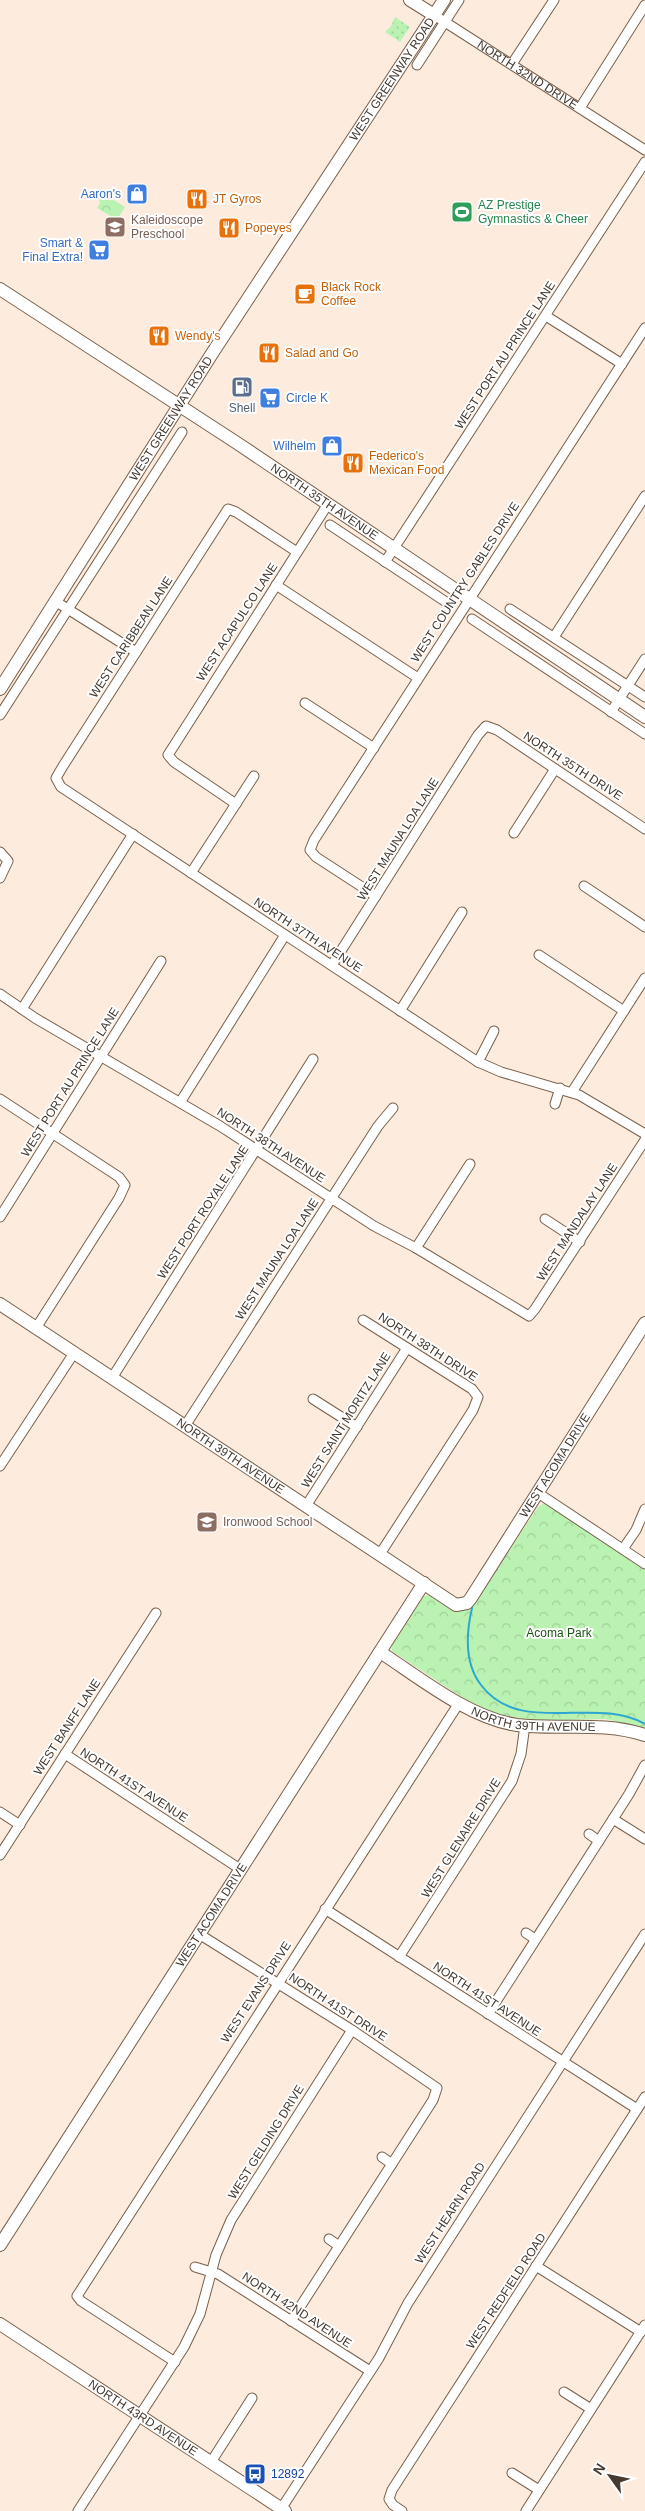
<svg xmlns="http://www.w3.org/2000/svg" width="645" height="2511" viewBox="0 0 645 2511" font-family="Arial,sans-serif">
<defs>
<pattern id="grass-dots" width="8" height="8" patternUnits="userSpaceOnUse" patternTransform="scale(1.25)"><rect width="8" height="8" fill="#baf2b2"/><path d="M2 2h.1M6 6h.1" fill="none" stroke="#a1d099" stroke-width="1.8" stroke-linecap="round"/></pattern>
<pattern id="park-crowns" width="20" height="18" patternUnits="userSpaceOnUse" patternTransform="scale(1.25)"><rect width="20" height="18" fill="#baf2b2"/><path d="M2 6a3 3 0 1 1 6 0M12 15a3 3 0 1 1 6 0" fill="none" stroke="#a1d099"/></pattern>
</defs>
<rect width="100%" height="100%" fill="#fdebdd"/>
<path fill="url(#grass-dots)" d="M395,17l15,10 -10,15 -15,-10 6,-6z"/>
<g fill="url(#park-crowns)">
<path d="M101,192l24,15 -8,13 -20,-12 3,-5 -2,-6z"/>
<path d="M544,1503l101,67v158l-40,-9 -71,2 -40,-8 -31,-15 -71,-47v-5l32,-50 5,-1c13,9 26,22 42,13l67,-101z"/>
</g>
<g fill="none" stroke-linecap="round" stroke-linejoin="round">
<path stroke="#2da7d2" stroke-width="2" d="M472,1608c-6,26 -8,55 9,77 39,52 114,10 164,39"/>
<g stroke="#79604b" stroke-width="11">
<g id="street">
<path id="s1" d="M434,15l211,135"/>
<path d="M512,64l42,-64"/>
<path d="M417,65l42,-65"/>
<path d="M580,108l65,-103"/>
<path d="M546,316l76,48"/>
<path d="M330,525l119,79"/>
<path d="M297,552l-61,-40 -8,-3 -165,257 -7,12 5,9 417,275 23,10 78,23 66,39"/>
<path d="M385,562l260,-400"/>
<path d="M276,585l142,93"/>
<path d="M55,601l81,51"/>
<path d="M510,609l135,88"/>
<path d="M472,619l173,115"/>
<path d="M554,637l91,-141"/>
<path d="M305,703l69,45"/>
<path d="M611,712l34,-53"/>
<path d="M0,715l182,-283"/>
<path d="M236,804l-62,-42 -6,-7 160,-251"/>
<path d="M514,833l41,-64"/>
<path d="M0,852l8,9 -8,17"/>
<path d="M191,873l63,-97"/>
<path d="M584,886l61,41"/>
<path d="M376,896l-60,-39 -6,-7 4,-10 331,-512"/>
<path d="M539,955l85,56"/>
<path d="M332,965l146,-230 8,-9 11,4 148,99"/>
<path d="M0,994l35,24 185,108 154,100 42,22 113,68 6,-7 110,-169"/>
<path d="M22,1009l111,-175"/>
<path d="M400,1011l62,-99"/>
<path d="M478,1062l16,-31"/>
<path d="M572,1092l73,-114"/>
<path d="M0,1099l119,78 6,8 -6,13 -83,130"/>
<path d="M181,1101l104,-166"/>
<path d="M555,1104l5,-16"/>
<path d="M0,1217l161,-256"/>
<path d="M545,1219l35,23"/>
<path d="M416,1248l54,-84"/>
<path d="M363,1320l109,69 6,8 -5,13 -93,144"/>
<path d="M112,1378l201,-319"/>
<path d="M313,1399l44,28"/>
<path d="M185,1426l193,-300 15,-18"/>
<path d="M0,1466l74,-113"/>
<path d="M538,1493l107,71"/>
<path d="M306,1506l101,-158"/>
<path d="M623,1549l13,-19 9,-21"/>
<path d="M65,1754l175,115"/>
<path d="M0,1812l20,13"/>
<path d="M613,1819l32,20"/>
<path d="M589,1834l10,7"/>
<path d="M0,1855l156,-242"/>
<path d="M325,1909l312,200"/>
<path d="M526,1933l9,6"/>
<path d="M199,1934l153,96 85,58 -4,12 -142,221"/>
<path d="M399,1957l113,-176 9,-27 4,-29"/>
<path d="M488,2014l141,-220 16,-29"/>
<path d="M382,2157l10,7"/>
<path d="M329,2239l10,7"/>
<path d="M536,2266l105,66"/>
<path d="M195,2267l23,7 152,97"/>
<path d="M175,2362l-94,-61 -4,-5 382,-593"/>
<path d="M564,2392l27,17"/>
<path d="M211,2462l41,-64"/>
<path d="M512,2473l27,17"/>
<path d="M281,2509l98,-151 29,-55 237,-369"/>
<path d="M78,2511l106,-164 16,-33 16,-59 15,-35 121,-190"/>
<path d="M402,2511l-9,-6 -4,-6 3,-9 253,-393"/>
<path d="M526,2511l119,-186"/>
</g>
</g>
<g stroke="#79604b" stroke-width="14">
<g id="secondary">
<path d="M410,0l24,15"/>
<path id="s2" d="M0,289l237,154 408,274"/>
<path id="s3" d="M0,689l213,-337 231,-352"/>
<path id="s4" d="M0,1304l456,301 11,-2 4,-5 174,-275"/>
<path id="s5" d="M380,1652c40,26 89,66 137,73 43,5 85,-4 128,10"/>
<path id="s6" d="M0,2245l424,-662"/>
<path id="s7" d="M0,2324l285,187"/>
</g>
</g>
<use href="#street" stroke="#fff" stroke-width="9"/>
<use href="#secondary" stroke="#fff" stroke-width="12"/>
</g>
<defs>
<g id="shop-square" transform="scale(1.125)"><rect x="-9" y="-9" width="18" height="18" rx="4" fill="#3f7fe0" stroke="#fff"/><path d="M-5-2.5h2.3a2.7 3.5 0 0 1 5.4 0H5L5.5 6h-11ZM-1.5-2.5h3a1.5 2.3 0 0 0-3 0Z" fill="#fff"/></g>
<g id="restaurant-square" transform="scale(1.125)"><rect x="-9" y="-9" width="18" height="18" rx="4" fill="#e8710a" stroke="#fff"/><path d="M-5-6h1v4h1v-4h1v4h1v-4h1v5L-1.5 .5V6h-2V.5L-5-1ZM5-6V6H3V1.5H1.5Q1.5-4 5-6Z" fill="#fff"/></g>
<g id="stadium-square" transform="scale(1.125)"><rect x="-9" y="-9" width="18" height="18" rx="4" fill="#2e9e5b" stroke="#fff"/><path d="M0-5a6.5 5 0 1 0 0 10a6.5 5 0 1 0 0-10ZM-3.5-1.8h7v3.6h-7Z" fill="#fff"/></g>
<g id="school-square" transform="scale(1.125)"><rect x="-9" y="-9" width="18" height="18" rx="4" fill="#8d6e63" stroke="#fff"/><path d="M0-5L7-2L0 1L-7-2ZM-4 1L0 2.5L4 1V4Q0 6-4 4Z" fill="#fff"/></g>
<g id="supermarket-square" transform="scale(1.125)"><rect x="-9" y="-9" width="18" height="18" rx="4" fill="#3f7fe0" stroke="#fff"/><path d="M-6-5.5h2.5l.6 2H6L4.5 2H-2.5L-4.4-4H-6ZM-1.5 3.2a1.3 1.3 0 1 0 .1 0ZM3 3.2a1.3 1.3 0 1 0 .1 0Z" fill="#fff"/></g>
<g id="cafe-square" transform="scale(1.125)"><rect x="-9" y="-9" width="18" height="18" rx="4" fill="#e8710a" stroke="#fff"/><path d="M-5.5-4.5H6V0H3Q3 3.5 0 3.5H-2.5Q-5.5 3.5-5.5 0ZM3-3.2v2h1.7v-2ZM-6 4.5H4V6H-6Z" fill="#fff"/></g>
<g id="fuel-square" transform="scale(1.125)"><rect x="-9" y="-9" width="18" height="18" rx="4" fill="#5c6f8a" stroke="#fff"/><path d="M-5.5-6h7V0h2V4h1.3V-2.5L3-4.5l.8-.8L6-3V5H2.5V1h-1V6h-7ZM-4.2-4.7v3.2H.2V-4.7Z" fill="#fff"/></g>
<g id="bus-square" transform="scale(1.125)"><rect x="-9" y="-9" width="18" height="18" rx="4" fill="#1a4fb4" stroke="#fff"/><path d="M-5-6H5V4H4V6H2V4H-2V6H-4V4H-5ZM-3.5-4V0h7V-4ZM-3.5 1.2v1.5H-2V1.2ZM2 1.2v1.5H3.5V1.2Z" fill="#fff"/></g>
</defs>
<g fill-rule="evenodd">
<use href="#shop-square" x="137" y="194"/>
<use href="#restaurant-square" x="197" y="199"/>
<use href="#stadium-square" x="462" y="212"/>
<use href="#school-square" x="115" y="227"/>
<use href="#restaurant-square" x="229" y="228"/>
<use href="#supermarket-square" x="99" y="250"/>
<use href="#cafe-square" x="305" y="294"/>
<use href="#restaurant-square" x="159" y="336"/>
<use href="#restaurant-square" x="269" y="353"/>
<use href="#fuel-square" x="242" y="387"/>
<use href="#supermarket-square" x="270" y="398"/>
<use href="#shop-square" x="332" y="446"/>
<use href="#restaurant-square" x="353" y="463"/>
<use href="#school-square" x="207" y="1522"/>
<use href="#bus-square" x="255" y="2474"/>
</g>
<g text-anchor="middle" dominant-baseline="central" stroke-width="4" stroke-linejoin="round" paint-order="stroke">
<g font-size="12" fill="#453930" stroke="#fff">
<text stroke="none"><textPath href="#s1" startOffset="111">NORTH 32ND DRIVE</textPath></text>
<text stroke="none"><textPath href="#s3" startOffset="725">WEST GREENWAY ROAD</textPath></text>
<text transform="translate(505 355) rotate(-57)">WEST PORT AU PRINCE LANE</text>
<text stroke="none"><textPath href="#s3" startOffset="320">WEST GREENWAY ROAD</textPath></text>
<text stroke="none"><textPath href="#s2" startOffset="388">NORTH 35TH AVENUE</textPath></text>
<text transform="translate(465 582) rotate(-57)">WEST COUNTRY GABLES DRIVE</text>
<text transform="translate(237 622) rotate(-57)">WEST ACAPULCO LANE</text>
<text transform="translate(131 637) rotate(-57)">WEST CARIBBEAN LANE</text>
<text transform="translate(573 766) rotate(33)">NORTH 35TH DRIVE</text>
<text transform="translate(398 839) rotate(-58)">WEST MAUNA LOA LANE</text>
<text transform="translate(308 935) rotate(33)">NORTH 37TH AVENUE</text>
<text transform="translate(70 1082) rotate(-58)">WEST PORT AU PRINCE LANE</text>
<text transform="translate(271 1145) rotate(33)">NORTH 38TH AVENUE</text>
<text transform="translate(203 1212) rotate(-57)">WEST PORT ROYALE LANE</text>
<text transform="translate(577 1222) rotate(-57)">WEST MANDALAY LANE</text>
<text transform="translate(277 1259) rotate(-57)">WEST MAUNA LOA LANE</text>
<text transform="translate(428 1347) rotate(33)">NORTH 38TH DRIVE</text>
<text transform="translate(346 1420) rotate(-58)">WEST SAINT MORITZ LANE</text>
<text stroke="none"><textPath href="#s4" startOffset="276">NORTH 39TH AVENUE</textPath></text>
<text stroke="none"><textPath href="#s4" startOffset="721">WEST ACOMA DRIVE</textPath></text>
<text stroke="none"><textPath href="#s5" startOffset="172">NORTH 39TH AVENUE</textPath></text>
<text transform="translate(67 1727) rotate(-57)">WEST BANFF LANE</text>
<text transform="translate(134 1785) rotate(33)">NORTH 41ST AVENUE</text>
<text transform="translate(461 1838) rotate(-58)">WEST GLENAIRE DRIVE</text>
<text stroke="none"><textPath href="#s6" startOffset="392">WEST ACOMA DRIVE</textPath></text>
<text transform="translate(256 1992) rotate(-57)">WEST EVANS DRIVE</text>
<text transform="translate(487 1999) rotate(33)">NORTH 41ST AVENUE</text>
<text transform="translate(338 2007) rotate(33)">NORTH 41ST DRIVE</text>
<text transform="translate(266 2142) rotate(-58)">WEST GELDING DRIVE</text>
<text transform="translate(450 2213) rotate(-57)">WEST HEARN ROAD</text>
<text transform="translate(506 2291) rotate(-57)">WEST REDFIELD ROAD</text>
<text transform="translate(297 2310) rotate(33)">NORTH 42ND AVENUE</text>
<text stroke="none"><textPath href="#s7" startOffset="171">NORTH 43RD AVENUE</textPath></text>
</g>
<g font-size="12" fill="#366cbe" stroke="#fff" text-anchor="end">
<text x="121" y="194">Aaron's</text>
<text x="83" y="243">Smart &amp;<tspan x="83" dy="14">Final Extra!</tspan></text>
<text x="286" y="398" text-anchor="start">Circle K</text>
<text x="316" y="446">Wilhelm</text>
</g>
<g font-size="12" fill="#c56008" stroke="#fff" text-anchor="start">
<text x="213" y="199">JT Gyros</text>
<text x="245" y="228">Popeyes</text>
<text x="321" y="287">Black Rock<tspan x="321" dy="14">Coffee</tspan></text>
<text x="175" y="336">Wendy's</text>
<text x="285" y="353">Salad and Go</text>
<text x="369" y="456">Federico's<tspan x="369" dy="14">Mexican Food</tspan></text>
</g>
<g font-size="12" fill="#27864d" stroke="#fff" text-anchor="start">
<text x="478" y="205">AZ Prestige<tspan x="478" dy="14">Gymnastics &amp; Cheer</tspan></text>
</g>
<g font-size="12" fill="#785e54" stroke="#fff" text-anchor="start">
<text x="131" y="220">Kaleidoscope<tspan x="131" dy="14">Preschool</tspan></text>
<text x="223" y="1522">Ironwood School</text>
</g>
<g font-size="12" fill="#4e5e75" stroke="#fff">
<text x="242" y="408">Shell</text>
</g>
<g font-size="12" fill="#185710" stroke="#fff">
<text x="559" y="1633">Acoma Park</text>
</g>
<g font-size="12" fill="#164399" stroke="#fff" text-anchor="start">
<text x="271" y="2474">12892</text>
</g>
</g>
<g transform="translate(610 2476) rotate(303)" stroke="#ffffff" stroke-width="4" paint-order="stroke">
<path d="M0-4L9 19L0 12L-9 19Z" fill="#453930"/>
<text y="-8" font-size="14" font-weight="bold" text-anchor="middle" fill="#453930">N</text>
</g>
</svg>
